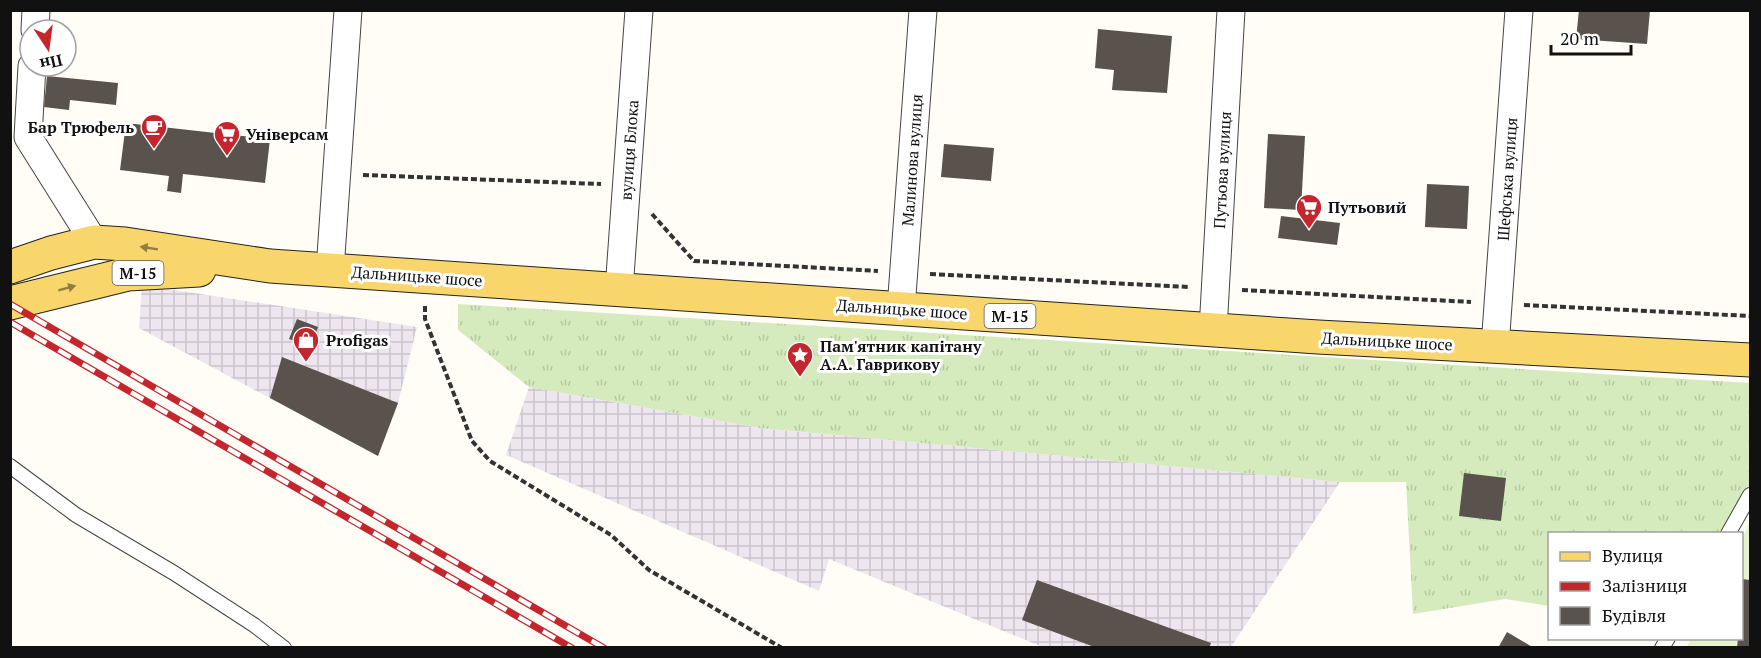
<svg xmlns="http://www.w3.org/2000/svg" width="1761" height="658" viewBox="0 0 1761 658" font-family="'PT Serif',serif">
<defs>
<pattern id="industrial-grid" width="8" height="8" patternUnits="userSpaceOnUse" patternTransform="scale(1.5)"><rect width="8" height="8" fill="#eee6ef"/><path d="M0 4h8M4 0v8" fill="none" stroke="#cbc4cc"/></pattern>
<pattern id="grass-tufts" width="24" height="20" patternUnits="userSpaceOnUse" patternTransform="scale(1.5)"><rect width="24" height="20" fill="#d5ebbd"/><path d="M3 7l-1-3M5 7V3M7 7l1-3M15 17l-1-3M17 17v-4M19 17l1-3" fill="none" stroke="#b6c8a1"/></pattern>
</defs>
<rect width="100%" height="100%" fill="#fffdf5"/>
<g fill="url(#industrial-grid)">
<path d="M142,285l275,42 -19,76 -20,53 -239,-128z"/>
<path d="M529,387l231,41 580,54 -109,165 -186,1 -216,-89 -10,32 -313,-136z"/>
</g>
<path fill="url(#grass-tufts)" d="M458,304l1292,79v114l-27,36 -173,1 -1,72 -44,-7 -92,15 -7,-132h-66l-580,-54 -231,-41 -71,-57z"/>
<path fill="#e6f2cf" d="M1750,521v126l-64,1 5,-9 51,-1v-99z"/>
<g fill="#5a524d">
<path d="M1579,10h71l-3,34 -71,-5z"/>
<path d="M1098,29l74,7 -5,57 -55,-3 2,-20 -19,-2z"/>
<path d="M47,76l71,7 -2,22 -46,-5 -1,10 -25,-3z"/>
<path d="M126,123l144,16 -5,44 -82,-9 -2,19 -14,-2 2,-15 -49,-6z"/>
<path d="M1268,134l37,2 -4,74 -37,-2z"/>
<path d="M944,144l50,4 -3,33 -50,-4z"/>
<path d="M1427,184l42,2 -2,43 -42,-2z"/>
<path d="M1281,216l59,7 -3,22 -59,-7z"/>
<path d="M297,319l21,8 -7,20 -22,-8z"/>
<path d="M282,357l116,46 -20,53 -108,-58z"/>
<path d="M1464,473l42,5 -5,43 -42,-5z"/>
<path d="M1742,579l8,1v68h-13l1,-10h4z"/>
<path d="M1037,580l174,63 -2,5h-112l-75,-28z"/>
<path d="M1507,632l27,16h-36z"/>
</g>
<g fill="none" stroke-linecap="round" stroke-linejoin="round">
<g stroke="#444" stroke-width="16">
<g id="lane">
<path d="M10,466l66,49 98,58 80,52 30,23"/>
<path d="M1728,534l22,-39"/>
<path d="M1662,648l6,-10"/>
</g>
</g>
<g stroke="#444" stroke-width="29">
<g id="street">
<path d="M35,30l1,-20"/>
<path d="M32,66l-4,71 66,105"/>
<path d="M330,270l18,-260"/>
<path d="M619,290l20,-280"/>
<path d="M901,309l22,-299"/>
<path d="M1213,330l18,-320"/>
<path d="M1495,347l24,-337"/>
</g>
</g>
<g stroke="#222" stroke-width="35">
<g id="primary">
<path d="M10,267l41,-14 43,-11 31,2 145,22 1048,71 432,23"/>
<path d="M10,303l118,-29 71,-4"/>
</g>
</g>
<g stroke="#333" stroke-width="4" stroke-dasharray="6 3" stroke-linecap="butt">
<path d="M363,175l238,9"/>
<path d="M652,214l42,47 184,10"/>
<path d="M930,274l260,13"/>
<path d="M1242,290l229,12"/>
<path d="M1524,305l226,11"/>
<path d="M425,306v13l47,122 18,20 121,74 38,35 133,78"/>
</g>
<use href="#lane" stroke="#fff" stroke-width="14"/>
<use href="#street" stroke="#fff" stroke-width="27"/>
<use href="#primary" stroke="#f9d66b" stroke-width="33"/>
<g stroke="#c4262e" stroke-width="7">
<g id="rail">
<path d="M10,304l594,344"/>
<path d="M10,322l562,326"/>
</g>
</g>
<use href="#rail" stroke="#fff" stroke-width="4.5" stroke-dasharray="14" stroke-linecap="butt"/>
</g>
<defs><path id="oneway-solid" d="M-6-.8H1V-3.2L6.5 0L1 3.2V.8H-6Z" transform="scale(1.5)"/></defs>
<g fill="#917d42">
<use href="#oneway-solid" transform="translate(149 248) rotate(-171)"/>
<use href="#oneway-solid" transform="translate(67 288) rotate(-15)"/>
</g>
<defs>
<g id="cafe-pin" transform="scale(1.35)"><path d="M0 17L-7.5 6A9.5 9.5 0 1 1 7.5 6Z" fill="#c4262e" stroke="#fff"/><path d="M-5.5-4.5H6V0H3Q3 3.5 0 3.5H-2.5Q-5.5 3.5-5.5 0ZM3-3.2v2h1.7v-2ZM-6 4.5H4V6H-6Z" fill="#fff"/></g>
<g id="supermarket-pin" transform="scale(1.35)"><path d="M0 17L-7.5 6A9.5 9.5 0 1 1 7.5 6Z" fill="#c4262e" stroke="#fff"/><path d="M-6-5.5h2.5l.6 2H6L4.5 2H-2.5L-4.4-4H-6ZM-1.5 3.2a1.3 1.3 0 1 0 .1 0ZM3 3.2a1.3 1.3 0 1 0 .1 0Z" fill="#fff"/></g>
<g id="shop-pin" transform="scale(1.35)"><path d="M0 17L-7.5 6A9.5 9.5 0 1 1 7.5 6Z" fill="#c4262e" stroke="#fff"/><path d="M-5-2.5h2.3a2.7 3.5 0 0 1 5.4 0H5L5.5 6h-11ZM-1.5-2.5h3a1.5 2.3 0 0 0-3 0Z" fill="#fff"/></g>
<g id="sight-pin" transform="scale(1.35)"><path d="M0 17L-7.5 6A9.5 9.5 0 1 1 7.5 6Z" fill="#c4262e" stroke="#fff"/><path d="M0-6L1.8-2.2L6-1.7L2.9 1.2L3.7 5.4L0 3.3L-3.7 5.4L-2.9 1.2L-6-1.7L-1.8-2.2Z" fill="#fff"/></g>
</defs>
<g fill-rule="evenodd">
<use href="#cafe-pin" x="154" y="127"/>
<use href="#supermarket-pin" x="227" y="134"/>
<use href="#supermarket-pin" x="1309" y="207"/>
<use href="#shop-pin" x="306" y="340"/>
<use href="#sight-pin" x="800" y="355"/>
</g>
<g text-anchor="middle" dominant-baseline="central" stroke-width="6" stroke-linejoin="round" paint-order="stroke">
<g fill="#fff" stroke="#585858" stroke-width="1.5">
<rect x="112.5" y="261" width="51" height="24" rx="4.5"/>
<rect x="984.5" y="304" width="51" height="24" rx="4.5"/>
</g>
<g font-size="15" font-weight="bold" fill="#111">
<text x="138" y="273">М-15</text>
<text x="1010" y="316">М-15</text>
</g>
<g font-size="16" font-weight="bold" fill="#111" stroke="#fff" text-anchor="start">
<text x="134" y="127" text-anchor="end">Бар Трюфель</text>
<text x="246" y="134">Універсам</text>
<text x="1328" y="207">Путьовий</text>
<text x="326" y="340">Profigas</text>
<text x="820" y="346">Пам'ятник капітану<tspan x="820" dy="18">А.А. Гаврикову</tspan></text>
</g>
<g font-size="16" fill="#111" stroke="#fff">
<text transform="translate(629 150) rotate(-86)">вулиця Блока</text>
<text transform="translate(912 160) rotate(-86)">Малинова вулиця</text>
<text transform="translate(1222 170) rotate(-87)">Путьова вулиця</text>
<text transform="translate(1507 179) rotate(-86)">Шефська вулиця</text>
<text transform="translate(417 276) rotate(4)">Дальницьке шосе</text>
<text transform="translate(902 309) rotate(4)">Дальницьке шосе</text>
<text transform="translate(1387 341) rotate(3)">Дальницьке шосе</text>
</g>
</g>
<rect width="1761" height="658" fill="none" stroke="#111111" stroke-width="24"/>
<rect x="1548" y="532" width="195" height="108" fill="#ffffff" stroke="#a0a0a0" stroke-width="1.5"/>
<rect x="1560" y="552" width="30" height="9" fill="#f9d66b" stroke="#a0a0a0" stroke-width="1.5"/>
<text x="1602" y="562" font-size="18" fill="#111111">Вулиця</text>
<rect x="1560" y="582" width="30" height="9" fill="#c4262e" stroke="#a0a0a0" stroke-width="1.5"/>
<text x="1602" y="592" font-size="18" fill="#111111">Залізниця</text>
<rect x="1560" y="607" width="30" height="18" fill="#5a524d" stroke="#a0a0a0" stroke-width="1.5"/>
<text x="1602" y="622" font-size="18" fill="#111111">Будівля</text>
<g transform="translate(48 48) rotate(167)"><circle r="28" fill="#ffffff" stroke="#a0a0a0" stroke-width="1.5"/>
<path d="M0-4.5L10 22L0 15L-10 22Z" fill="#c4262e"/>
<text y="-9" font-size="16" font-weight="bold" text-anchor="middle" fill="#111111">Пн</text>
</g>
<path d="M1551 45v9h80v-9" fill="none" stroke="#111111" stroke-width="3"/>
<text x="1560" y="45" font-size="18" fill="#111111" stroke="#ffffff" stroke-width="4.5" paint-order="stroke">20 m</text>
</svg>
